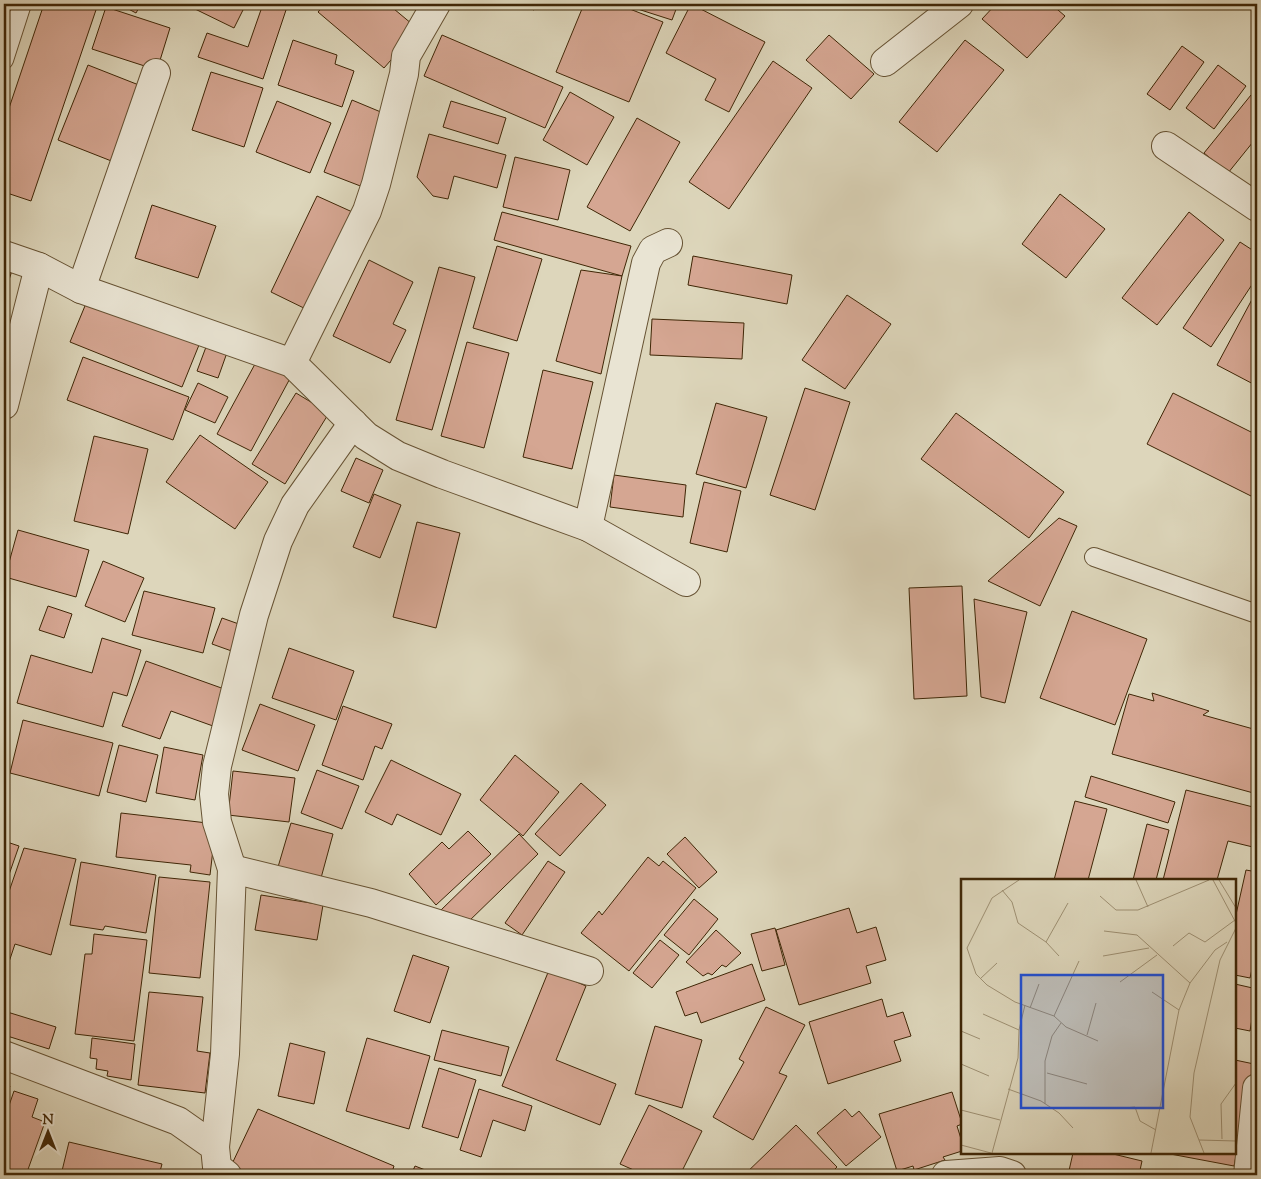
<svg xmlns="http://www.w3.org/2000/svg" width="1261" height="1179" viewBox="0 0 1261 1179" font-family="'Sorts Mill Goudy',serif">
<rect width="100%" height="100%" fill="#ddd6bb"/>
<filter id="stains"><feTurbulence type="fractalNoise" baseFrequency=".004" numOctaves="4"/><feColorMatrix values="0 0 0 0 .2 0 0 0 0 .09 0 0 0 0 .02 0 0 0 .5 -.17"/></filter>
<radialGradient id="worn" r=".72"><stop offset=".6" stop-color="#630" stop-opacity="0"/><stop offset="1" stop-color="#630" stop-opacity=".3"/></radialGradient>
<g fill="#d5a692" stroke="#3f2606">
<path d="M44,4h54l-67,197 -27,-9v-69z"/>
<path d="M119,4h22l-5,9z"/>
<path d="M198,4h48l-12,24 -39,-19z"/>
<path d="M263,4h25l-25,75 -65,-22 9,-24 41,14z"/>
<path d="M325,4h63l30,25 -34,39 -66,-56z"/>
<path d="M517,4h20l-3,6z"/>
<path d="M584,4h33l46,18 -34,80 -73,-30z"/>
<path d="M622,4h56l-6,16z"/>
<path d="M691,4l74,38 -36,70 -24,-12 11,-21 -50,-26z"/>
<path d="M996,4h55l14,12 -38,42 -45,-39z"/>
<path d="M106,7l64,21 -13,42 -65,-21z"/>
<path d="M442,35l121,52 -18,41 -121,-52z"/>
<path d="M829,35l45,39 -23,25 -45,-39z"/>
<path d="M293,40l44,15 -2,9 19,7 -12,36 -64,-22z"/>
<path d="M965,40l39,30 -67,82 -38,-30z"/>
<path d="M1182,46l22,16 -34,48 -23,-16z"/>
<path d="M773,61l39,27 -83,121 -40,-27z"/>
<path d="M88,65l61,24 -30,75 -61,-24z"/>
<path d="M1218,65l28,21 -32,43 -28,-21z"/>
<path d="M211,72l52,16 -19,59 -52,-17z"/>
<path d="M570,92l44,25 -27,48 -44,-25z"/>
<path d="M1251,95l6,5v37l-29,36 -24,-20z"/>
<path d="M352,100l36,15 -25,72 -39,-15z"/>
<path d="M277,101l54,22 -21,50 -54,-21z"/>
<path d="M451,101l55,17 -8,26 -55,-17z"/>
<path d="M637,118l43,24 -50,89 -43,-24z"/>
<path d="M429,134l77,21 -9,33 -43,-12 -6,23 -15,-3 -16,-19z"/>
<path d="M515,157l55,13 -12,50 -55,-13z"/>
<path d="M1060,194l45,35 -39,49 -44,-34z"/>
<path d="M317,196l42,19 -47,97 -41,-20z"/>
<path d="M152,205l64,21 -18,52 -63,-20z"/>
<path d="M502,212l129,34 -9,30 -128,-36z"/>
<path d="M1189,212l35,28 -67,85 -35,-27z"/>
<path d="M1240,242l17,11v24l-46,70 -28,-19z"/>
<path d="M497,246l45,13 -25,82 -44,-13z"/>
<path d="M693,256l99,19 -5,29 -99,-19z"/>
<path d="M369,260l44,22 -20,42 13,6 -16,33 -57,-27z"/>
<path d="M4,261l10,3 -10,32z"/>
<path d="M439,267l36,10 -43,153 -36,-10z"/>
<path d="M581,270l41,6 -21,98 -45,-13z"/>
<path d="M1257,290v96l-40,-21z"/>
<path d="M847,295l44,29 -46,65 -43,-29z"/>
<path d="M87,301l112,44 -17,42 -112,-45z"/>
<path d="M652,319l92,4 -2,36 -92,-4z"/>
<path d="M209,339l20,8 -11,31 -21,-7z"/>
<path d="M467,342l42,11 -25,95 -43,-12z"/>
<path d="M261,353l33,18 -43,80 -34,-17z"/>
<path d="M83,357l106,40 -16,43 -106,-40z"/>
<path d="M543,370l50,12 -21,87 -49,-12z"/>
<path d="M198,383l30,14 -13,26 -30,-13z"/>
<path d="M805,388l45,14 -35,108 -45,-15z"/>
<path d="M296,393l33,20 -44,71 -33,-20z"/>
<path d="M1173,393l84,42v64l-110,-55z"/>
<path d="M716,403l51,14 -21,71 -50,-14z"/>
<path d="M956,413l108,79 -35,46 -108,-79z"/>
<path d="M200,435l68,47 -33,47 -69,-47z"/>
<path d="M94,436l54,13 -20,85 -54,-13z"/>
<path d="M356,458l27,12 -14,33 -28,-12z"/>
<path d="M614,475l72,10 -3,32 -73,-10z"/>
<path d="M704,482l37,9 -14,61 -37,-9z"/>
<path d="M374,494l27,11 -21,53 -27,-11z"/>
<path d="M1059,518l18,8 -37,80 -52,-25z"/>
<path d="M417,522l43,11 -24,95 -43,-11z"/>
<path d="M18,530l71,20 -13,47 -71,-20z"/>
<path d="M103,561l41,17 -19,44 -40,-16z"/>
<path d="M962,586l5,110 -53,3 -5,-111z"/>
<path d="M144,591l71,17 -12,45 -71,-18z"/>
<path d="M974,599l53,13 -22,91 -24,-6z"/>
<path d="M48,606l24,8 -8,24 -25,-8z"/>
<path d="M1072,611l75,28 -32,86 -75,-27z"/>
<path d="M222,618l28,10 -10,26 -28,-10z"/>
<path d="M102,638l39,12 -14,46 -14,-4 -10,35 -86,-24 14,-48 61,18z"/>
<path d="M289,648l65,23 -18,49 -64,-22z"/>
<path d="M146,661l81,29 -14,36 -42,-15 -11,28 -38,-13z"/>
<path d="M1152,693l57,18 -6,4 54,15v64l-145,-40 17,-60 25,7z"/>
<path d="M260,704l55,21 -17,46 -56,-21z"/>
<path d="M343,706l49,18 -10,25 -7,-3 -12,34 -41,-15z"/>
<path d="M23,720l90,23 -14,53 -89,-23z"/>
<path d="M119,745l39,10 -12,47 -39,-10z"/>
<path d="M164,747l39,8 -8,45 -39,-7z"/>
<path d="M515,755l44,37 -36,44 -43,-36z"/>
<path d="M391,760l70,34 -20,41 -44,-21 -5,11 -27,-13z"/>
<path d="M317,770l42,16 -17,43 -41,-16z"/>
<path d="M233,771l62,7 -6,44 -61,-7z"/>
<path d="M1091,776l84,26 -7,21 -83,-26z"/>
<path d="M581,783l25,22 -46,51 -25,-22z"/>
<path d="M1186,790l71,18v40l-29,-7 -11,39h-54z"/>
<path d="M1075,801l32,8 -19,71h-34z"/>
<path d="M121,813l95,11 -6,51 -20,-3 1,-7 -75,-8z"/>
<path d="M291,823l42,11 -12,44 -43,-11z"/>
<path d="M1147,824l22,6 -13,50h-23z"/>
<path d="M468,831l23,23 -55,51 -27,-31 33,-32 7,7z"/>
<path d="M519,834l19,20 -71,69 -27,-12z"/>
<path d="M685,837l32,35 -18,16 -32,-34z"/>
<path d="M4,841l15,5 -15,43z"/>
<path d="M24,848l52,11 -25,96 -36,-11 -11,33v-71z"/>
<path d="M648,857l11,9 4,-5 33,27 -67,83 -48,-38 18,-22 3,4z"/>
<path d="M548,861l17,11 -43,63 -17,-12z"/>
<path d="M81,862l75,13 -10,58 -41,-7 -2,4 -33,-5z"/>
<path d="M1246,870l11,2v75l-7,31 -15,-3v-56z"/>
<path d="M159,877l51,5 -10,96 -51,-5z"/>
<path d="M261,895l62,10 -6,35 -62,-10z"/>
<path d="M694,899l24,20 -29,36 -25,-20z"/>
<path d="M849,908l8,25 19,-6 10,33 -20,6 5,17 -72,22 -23,-75z"/>
<path d="M775,928l10,37 -23,6 -11,-37z"/>
<path d="M716,930l25,23 -15,14 -4,-2 -10,10 -4,-2 -5,3 -17,-14z"/>
<path d="M94,934l53,6 -13,101 -59,-7 10,-80h7z"/>
<path d="M660,940l19,15 -27,33 -19,-15z"/>
<path d="M413,955l36,12 -19,56 -36,-12z"/>
<path d="M752,964l13,36 -64,23 -4,-11 -12,4 -9,-24z"/>
<path d="M549,970l37,16 -30,74 60,24 -16,41 -98,-39z"/>
<path d="M1235,984l22,5 -7,42 -15,-3z"/>
<path d="M149,992l54,5 -6,54 13,2 -5,40 -67,-8z"/>
<path d="M882,999l5,18 16,-5 8,24 -17,5 7,20 -73,23 -19,-62z"/>
<path d="M766,1007l39,18 -26,48 8,3 -34,64 -40,-23 31,-55 -5,-3z"/>
<path d="M4,1011l52,16 -7,22 -45,-14z"/>
<path d="M655,1026l47,14 -20,68 -47,-14z"/>
<path d="M442,1030l67,17 -8,29 -67,-16z"/>
<path d="M92,1038l43,6 -4,36 -24,-4 1,-5 -12,-2 1,-10 -7,-1z"/>
<path d="M367,1038l63,18 -21,73 -63,-18z"/>
<path d="M290,1043l35,9 -11,52 -36,-8z"/>
<path d="M1235,1060l19,4 -20,102 -69,-13h70z"/>
<path d="M439,1068l37,12 -18,58 -36,-11z"/>
<path d="M4,1084l6,2 -5,11 -1,-1z"/>
<path d="M479,1089l53,17 -7,25 -32,-11 -12,37 -21,-7z"/>
<path d="M14,1091l24,8 -6,18 13,5 -19,53h-22v-55z"/>
<path d="M952,1092l10,31v1l-5,2 5,16v9l-19,6 2,3 -31,10 -1,-4 -16,5 -18,-57z"/>
<path d="M649,1105l53,26 -22,44h-35l-25,-11z"/>
<path d="M258,1109l136,57 -3,9h-139l-21,-9z"/>
<path d="M845,1109l7,8 7,-6 22,26 -35,29 -29,-33z"/>
<path d="M796,1125l41,42 -8,8h-85z"/>
<path d="M69,1142l93,22 -3,11h-98z"/>
<path d="M1073,1153h36l33,8 -3,14h-71z"/>
<path d="M415,1166l23,9h-27z"/>
</g>
<g fill="none" stroke-linecap="round" stroke-linejoin="round">
<g stroke="#665233" stroke-width="20">
<g id="service">
<path d="M4,60l18,-56"/>
<path d="M1094,557l163,57"/>
</g>
</g>
<g stroke="#665233" stroke-width="30">
<g id="minor">
<path d="M885,62l74,-58"/>
<path d="M1166,146l91,61"/>
<path d="M4,255l35,12 42,22 211,74 74,73 32,20 44,18 146,53 98,55"/>
<path d="M81,289l75,-216"/>
<path d="M292,363l75,-152 9,-27 28,-110 2,-18 30,-52"/>
<path d="M4,405l35,-138"/>
<path d="M588,527l58,-264 7,-13 15,-7"/>
<path d="M232,869l139,34 218,68"/>
<path d="M4,1055l174,66 37,26 2,20 10,8"/>
<path d="M215,1147l10,-93 7,-185 -15,-47 -3,-28 3,-28 37,-151 24,-74 17,-36 58,-82"/>
<path d="M946,1175l54,-4 12,4"/>
<path d="M1248,1175l9,-87"/>
</g>
</g>
<use href="#service" stroke="#e9e4d3" stroke-width="18"/>
<use href="#minor" stroke="#e9e4d3" stroke-width="28"/>
</g>
<g transform="translate(961 879)">
<rect width="275" height="275" fill="#ddd6bb"/>
<path fill="none" stroke="#9e9073" stroke-width="1" d="M58,1l-27,18 -25,50 9,26 11,11 28,17 39,14 12,11 32,14M175,1l12,27M252,1l23,43M258,1l17,28M41,11l10,12 6,21 28,19 13,14M139,17l16,14h22l71,-30M143,52l33,4 53,48M85,63l22,-39M212,67l16,-13 16,9 30,-22M142,77l46,-8M19,100l17,-16M159,103l37,-27M191,113l27,18M69,129l9,-24M22,135l36,16M93,137l25,-55M0,152l19,8M126,156l9,-32M0,185l28,12M86,194l40,11M47,210l33,12 18,12 14,15M84,225v-43l7,-25 9,-13M164,229l10,-1 5,14 16,9M0,231l39,10M261,260l-1,-35 15,-21M238,261l37,1M0,266l30,8M31,274l26,-95 1,-28 6,-25M190,274l28,-143 11,-27 25,-33 12,-8M243,274l-14,-36 4,-44 26,-113 16,-32"/>
<path fill="#1d4ed8" fill-opacity="0.15" stroke="#1d4ed8" stroke-width="2.5" d="M60,96h142v133h-142z"/>
<rect width="275" height="275" fill="none" stroke="#3f2606" stroke-width="2.5"/>
</g>
<rect width="1261" height="1179" fill="none" stroke="#ddd6bb" stroke-width="20"/>
<rect x="5" y="5" width="1251" height="1169" fill="none" stroke="#3f2606" stroke-width="2.5"/>
<rect x="10" y="10" width="1241" height="1159" fill="none" stroke="#3f2606"/>
<g transform="translate(48 1132)" stroke="#e9e4d3" stroke-width="4" paint-order="stroke">
<path d="M0-4L9 19L0 12L-9 19Z" fill="#3f2606"/>
<text y="-8" font-size="14" font-weight="bold" text-anchor="middle" fill="#3f2606">N</text>
</g>
<rect width="100%" height="100%" filter="url(#stains)"/>
<rect width="100%" height="100%" fill="url(#worn)"/>
</svg>
